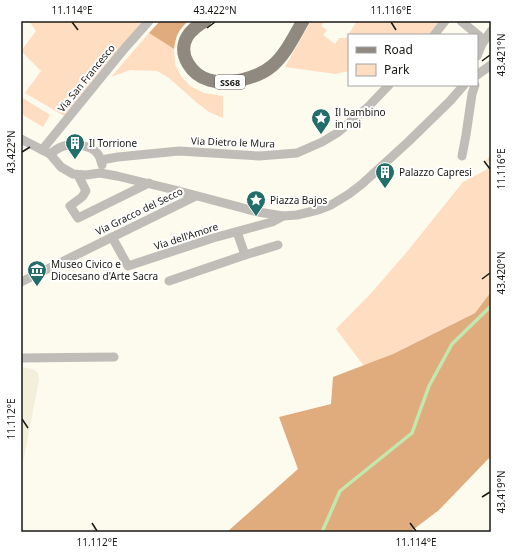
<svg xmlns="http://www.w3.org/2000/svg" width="512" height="553" viewBox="0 0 512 553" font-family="'Noto Sans',sans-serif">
<rect width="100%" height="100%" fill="#fdfbee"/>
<path fill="#f2efda" d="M21,367l12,2 5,4 1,7 -18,93z"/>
<g fill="#feddc1">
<path d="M29,21h115l-80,95 -39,-23 16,-22 -20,-20 15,-20z"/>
<path d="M311,21h14l-4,5 6,4 -4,5 12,9 4,-6h7l11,-17h82l-11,14h-3l-2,-2 -2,2h-72v36l-13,3 -51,-7z"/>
<path d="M149,33l25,16 1,15 6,12 9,10 14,7 19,3v22l-14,-6 -13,-10 -27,-24 -12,-7 -27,-1 -19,7z"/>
<path d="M21,97l29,18 -7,12 -22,-13z"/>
<path d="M491,155v137l-16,21 -82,41 -29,12 -28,-37 37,-38 33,-38 57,-71 23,-12 4,-6 -4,-3z"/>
</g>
<g fill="#e0ab7d">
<path d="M160,21h28c-10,10 -12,14 -14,28l-25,-16z"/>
<path d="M491,292v164l-52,54 -29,22h-183l71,-63 -19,-52 52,-13 2,-27 60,-23 82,-41z"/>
</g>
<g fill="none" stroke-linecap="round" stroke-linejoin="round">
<path stroke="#c2e8ae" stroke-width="3.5" d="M322,532l18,-41 72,-58 17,-47 23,-42 39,-38"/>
<g stroke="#c0bdb8" stroke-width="9">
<path d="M461,21l23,19"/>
<path d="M434,35l11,-14"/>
<path d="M477,56l5,-12 9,-13"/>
<path d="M477,75l14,-10"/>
<path d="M21,139l29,15 11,13 12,7 13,1 14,-2 17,3 58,14 83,22 25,4 14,-1 21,-5 13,-5 18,-11 13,-10 46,-42 42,-41 14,-16"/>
<path d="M42,150l83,-102 24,-27"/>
<path d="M50,154c4,-3 9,-7 14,-8 9,-3 26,-1 33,7 3,3 4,8 5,12"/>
<path d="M462,156l4,-21 6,-41 3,-9"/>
<path d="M101,160l17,-3 61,-6 80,5 38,-3 25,-11 15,-9 30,-25 22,-23"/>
<path d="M78,175l8,16 -4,6 -12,9 8,12 71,-35"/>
<path d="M237,232l8,23"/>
<path d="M112,237l16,29 85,-28 59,-16 11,-6"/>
<path d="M169,281l76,-26 33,-10"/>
<path d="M21,282l175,-86"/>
<path d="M21,358l93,-1"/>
</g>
<path stroke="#8f8980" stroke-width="13" d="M205,21c-7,4 -14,9 -18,16 -10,18 5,38 22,43 18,6 49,-2 63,-14 14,-12 22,-30 31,-45"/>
</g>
<path fill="none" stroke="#191814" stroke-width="1.5" d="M72,22l6,8M391,22l5,8M207,28l8,-6M482,61l8,-6M22,152l8,-5M484,161l6,8M482,279l8,-6M22,419l6,9M482,497l8,-5M92,523l5,8M410,523l6,8"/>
<defs>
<g id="sight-pin" transform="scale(1)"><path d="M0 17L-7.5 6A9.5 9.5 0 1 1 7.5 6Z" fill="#246e6a" stroke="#fff"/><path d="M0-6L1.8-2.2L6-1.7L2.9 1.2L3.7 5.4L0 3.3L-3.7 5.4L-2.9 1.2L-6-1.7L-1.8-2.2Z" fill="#fff"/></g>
<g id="building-pin" transform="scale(1)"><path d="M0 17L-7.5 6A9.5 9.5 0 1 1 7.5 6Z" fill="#246e6a" stroke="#fff"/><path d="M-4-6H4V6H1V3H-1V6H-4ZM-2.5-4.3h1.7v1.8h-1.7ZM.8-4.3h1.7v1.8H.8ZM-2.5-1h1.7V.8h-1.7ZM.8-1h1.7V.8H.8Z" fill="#fff"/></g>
<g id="museum-pin" transform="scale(1)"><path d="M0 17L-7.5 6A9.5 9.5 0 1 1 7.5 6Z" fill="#246e6a" stroke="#fff"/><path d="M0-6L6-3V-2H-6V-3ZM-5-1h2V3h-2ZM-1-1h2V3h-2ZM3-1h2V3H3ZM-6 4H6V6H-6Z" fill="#fff"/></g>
</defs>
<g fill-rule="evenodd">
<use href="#sight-pin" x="321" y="118"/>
<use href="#building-pin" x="75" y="143"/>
<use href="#building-pin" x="385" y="172"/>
<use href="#sight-pin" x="256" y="200"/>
<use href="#museum-pin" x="37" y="270"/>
</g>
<g text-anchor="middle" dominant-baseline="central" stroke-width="4" stroke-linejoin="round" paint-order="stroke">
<rect fill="#fff" stroke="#5e5d5a" stroke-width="1" x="215" y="75" width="30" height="14" rx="3"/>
<g font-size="9" font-weight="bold" fill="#191814">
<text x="230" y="82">SS68</text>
</g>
<g font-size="10" fill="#191814" stroke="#fff">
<text transform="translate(86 78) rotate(-51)">Via San Francesco</text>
<text transform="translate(233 142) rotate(2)">Via Dietro le Mura</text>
<text transform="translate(139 211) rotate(-26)">Via Gracco del Secco</text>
<text transform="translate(186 236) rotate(-18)">Via dell'Amore</text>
</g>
<g font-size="10" fill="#191814" stroke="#fff" text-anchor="start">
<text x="335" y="112">Il bambino<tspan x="335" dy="12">in noi</tspan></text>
<text x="89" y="143">Il Torrione</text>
<text x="399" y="172">Palazzo Capresi</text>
<text x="270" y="200">Piazza Bajos</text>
<text x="51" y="264">Museo Civico e<tspan x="51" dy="12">Diocesano d'Arte Sacra</tspan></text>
</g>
</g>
<rect width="512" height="553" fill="none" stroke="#ffffff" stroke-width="44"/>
<rect x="348" y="34" width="130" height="52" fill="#ffffff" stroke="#a3a3a1"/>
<rect x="356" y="47" width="20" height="6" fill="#8f8980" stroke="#a3a3a1"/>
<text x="384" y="54" font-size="12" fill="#191814">Road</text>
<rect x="356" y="64" width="20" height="12" fill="#feddc1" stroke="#a3a3a1"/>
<text x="384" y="74" font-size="12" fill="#191814">Park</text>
<rect x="22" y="22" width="468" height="509" fill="none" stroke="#191814" stroke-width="1.5"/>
<g font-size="10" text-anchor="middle" fill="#191814">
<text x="72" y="14">11.114°E</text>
<text x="215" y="14">43.422°N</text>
<text x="391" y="14">11.116°E</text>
<text transform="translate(501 55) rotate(-90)" y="4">43.421°N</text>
<text transform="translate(11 152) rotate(-90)" y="4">43.422°N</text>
<text transform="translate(501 169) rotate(-90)" y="4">11.116°E</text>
<text transform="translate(501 273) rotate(-90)" y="4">43.420°N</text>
<text transform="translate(11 419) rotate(-90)" y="4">11.112°E</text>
<text transform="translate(501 492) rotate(-90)" y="4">43.419°N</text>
<text x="97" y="546">11.112°E</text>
<text x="416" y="546">11.114°E</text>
</g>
</svg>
